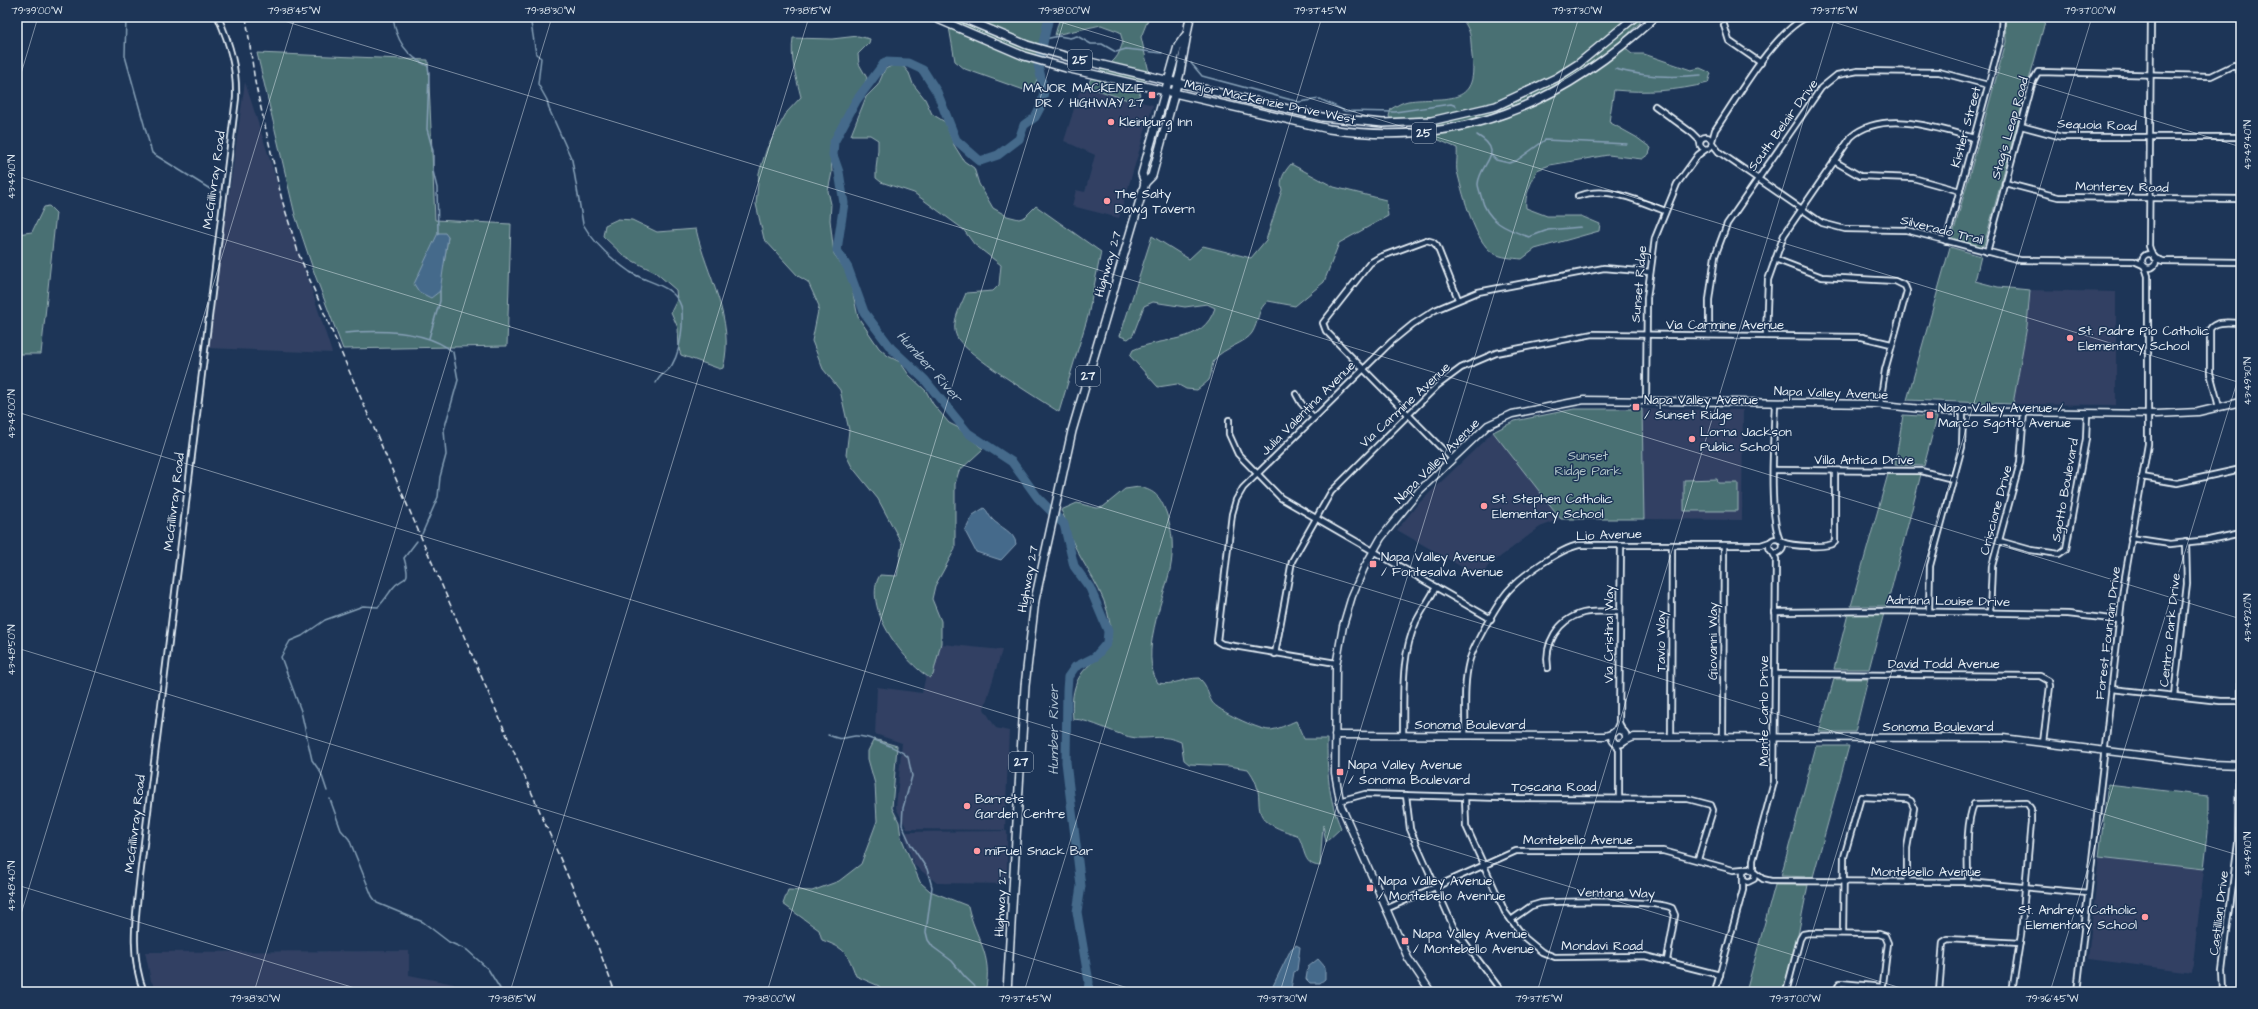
<svg xmlns="http://www.w3.org/2000/svg" width="2258" height="1009" viewBox="0 0 2258 1009" font-family="'Architects Daughter',sans-serif">
<rect width="100%" height="100%" fill="#1d3557"/>
<filter id="ink" filterUnits="userSpaceOnUse"><feTurbulence type="fractalNoise" baseFrequency=".025" numOctaves="2"/><feDisplacementMap in="SourceGraphic" scale="8" xChannelSelector="R" yChannelSelector="G"/><feConvolveMatrix kernelMatrix="1 2 1 2 8 2 1 2 1" color-interpolation-filters="sRGB"/></filter>
<g filter="url(#ink)">
<g fill="#304163">
<path d="M245,82l87,271 -125,-5z"/>
<path d="M1081,86l72,19 -34,113 -47,-12 4,-16 9,2 10,-37 -31,-14z"/>
<path d="M2030,290l86,2v113l-103,-1 14,-78z"/>
<path d="M1642,409l101,1 -1,110 -98,-1z"/>
<path d="M1493,432l68,87 -21,8 -52,39 -7,12 -84,-48 21,-26z"/>
<path d="M933,643l69,7 -18,59 12,19 13,3 -4,99 -98,-1 -11,-21 6,-65 -27,-9 2,-47 45,6z"/>
<path d="M1007,831v53l-70,-1 -23,-18 -9,-28 2,-5z"/>
<path d="M2099,857l105,12 -12,103 -104,-13z"/>
<path d="M409,951v24l45,9v8h-296l-7,-11 -6,-29z"/>
</g>
<g fill="#4a7073" stroke="#99b0b6" fill-rule="evenodd">
<path d="M945,17h106c-4,14 -6,35 -20,40l8,18 -4,9 -11,6 -59,-21 -10,-8 -6,-34z"/>
<path d="M1060,17h89l-8,20 8,35 -10,24 -8,5 -43,-14c2,-16 18,-17 27,-28 4,-4 6,-12 8,-17l-3,-10 -19,-7 -46,10z"/>
<path d="M1460,17h180v6c-10,7 -16,14 -13,27l5,4h12l47,16 9,-2 11,5 -3,10c-31,8 -63,10 -94,7l-5,32 27,15 15,11 -2,6 -7,5 -34,-4 -58,10 -13,5c-5,12 -13,25 -11,38l21,8h34l19,8 -1,7 -64,18 -13,10c-10,-1 -20,-1 -29,-6 -18,-11 -30,-58 -35,-78 -3,-7 0,-19 -1,-27l-27,-12c-4,-16 -25,-14 -39,-16l-2,-4 2,-7c5,-3 11,-7 17,-8 36,-5 71,8 64,-45 -2,-18 1,-24 -12,-39z"/>
<path d="M2010,17l36,1 -62,227 -4,2 -28,-9 54,-196 -1,-24z"/>
<path d="M858,36l12,3 -1,4 -11,11 1,10 8,14 -9,20 -8,10 -19,48 1,16 -4,19 3,13 -1,16 4,34 15,21 9,42 21,31 9,8 12,6 9,13 17,16 7,13 16,19 8,4 26,22 -24,22 -4,13v65l-20,37 -3,13 9,22v22l-8,32 -3,3c-27,-16 -69,-73 -50,-103l17,1 5,-32 -24,-45 -26,-32 -6,-12 3,-25 -9,-40 -17,-21 -11,-28 7,-35 -11,-24 -10,-6 -34,-37 -8,-35 3,-31 8,-25 20,-36 14,-15c-5,-20 -11,-38 -8,-59l39,1z"/>
<path d="M257,53l171,7 7,160 76,4 -4,122 -164,3 -28,-74 -20,-60zM438,233l10,4 -4,26z"/>
<path d="M894,65l10,2 5,6 4,11 12,15 7,15 13,8 9,23 10,16 10,7 5,16 14,24 14,8 12,3 6,-2 11,-11 65,46 -13,64 -29,96c-20,-13 -94,-58 -102,-75 -7,-14 4,-31 9,-44l27,-2 6,-6 2,-20 -27,-21 -11,-15 -49,-36 -33,-11 -5,-4c-1,-13 3,-24 2,-38l-8,-5h-19l15,-38 12,-12 7,-16z"/>
<path d="M1291,164l43,23 52,13 2,16 -49,27 -15,39 -29,24 -27,-5c-11,8 -9,21 -16,32 -6,10 -29,15 -37,26 -4,5 -3,15 -6,21 -3,3 -8,7 -12,10l-11,-1 -9,-5 -19,3 -28,-31 3,-6c30,-14 70,-5 82,-42l-8,-4 -22,3 -32,-5 -9,4 -11,29 -5,4 -8,-3 32,-100 37,23 14,-13 48,12 15,-18 16,-50c-3,-10 2,-18 9,-26z"/>
<path d="M49,206l7,7 -15,141h-24v-120l15,-2 12,-25z"/>
<path d="M618,219l14,1 25,12 39,-3c10,46 40,90 27,139l-3,1 -39,-14 -2,-6 -1,-21 -7,-16 6,-12 -1,-10 -21,-18 -30,-15 -22,-21 2,-11z"/>
<path d="M1950,247l31,9 -6,25 23,6 32,3 -3,36 -14,78 -106,-4z"/>
<path d="M1574,409h68l2,110h-83l-68,-87 22,-11z"/>
<path d="M1903,415l34,2 -13,49 -29,-1z"/>
<path d="M1888,474h33l-34,132h-36z"/>
<path d="M1717,479l1,4h20v28h-54v-31z"/>
<path d="M1139,487c17,4 21,10 27,25 7,18 8,40 4,58 -7,31 -31,84 -12,113 14,3 26,-5 41,-5 10,9 7,14 13,24 6,9 45,27 57,28 8,0 19,-6 27,-9l8,18h23c0,31 1,60 14,89l-15,14 -3,-17 -3,41c-19,-1 -14,-20 -23,-31 -61,-18 -23,-32 -49,-66l-19,-3 -40,-2 -5,-4 -3,-18c-18,-8 -28,-3 -45,-4 -19,-2 -46,-19 -63,-19 -2,-22 0,-42 20,-57 8,-7 15,-12 18,-23 1,-4 -1,-11 -1,-15 -5,-35 -26,-55 -39,-86 -4,-9 -5,-19 -10,-28l16,-7 20,5 6,-1 22,-18z"/>
<path d="M1884,613l-15,56h-35l14,-55z"/>
<path d="M1834,679h34l-13,53h-36z"/>
<path d="M874,739l23,7 -5,62 7,14 2,15 19,45 10,9 38,15c7,33 26,48 17,86h-103l-3,-6 -23,-10c-9,-24 -10,-27 -34,-36l-3,-10 -36,-26 5,-14 24,1 27,-10 22,-17 16,-43 -2,-37 -7,-25v-8z"/>
<path d="M1816,746h33l-36,131 -32,-1z"/>
<path d="M2108,784l100,12v36l-4,37 -105,-12z"/>
<path d="M1775,885h33l-10,50 -15,57h-37z"/>
</g>
<g fill="#446a8b" stroke="#86a0b7">
<path d="M438,233h7l3,4 -8,54 -9,7 -12,-6 -5,-8z"/>
<path d="M984,508c4,3 4,7 8,11 7,8 23,13 24,25l-15,16 -25,-8 -11,-21 8,-16z"/>
<path d="M1296,945l4,2 -3,23 -3,2 -3,17 -3,3h-18l21,-43z"/>
<path d="M1318,959l7,8v12l-5,4h-10l-4,-4 2,-12z"/>
</g>
<g fill="none" stroke-linecap="round" stroke-linejoin="round">
<g stroke="#86a0b7" stroke-width="1.5">
<path d="M126,17l-1,39 27,97 58,36"/>
<path d="M393,17c3,23 13,39 35,49l1,7 -2,56 6,22v20l4,17 1,45"/>
<path d="M530,17l6,37 5,4 -3,26 9,16 2,9 23,51 11,64c10,18 30,36 47,48 17,11 43,12 51,34 2,6 1,15 1,21 -1,12 -4,28 -10,38 -4,8 -11,7 -16,18"/>
<path d="M1045,39l14,-3 11,2 7,-2 14,8h11l14,8 10,-3 36,4"/>
<path d="M1191,63l11,13 97,26 21,-3 25,12 50,1 56,-8 5,2"/>
<path d="M1615,69c29,8 56,9 86,6"/>
<path d="M1477,135c30,18 3,27 1,49 0,3 2,8 3,12 6,26 25,33 48,41l19,-7 33,-3"/>
<path d="M1491,155l5,5 13,3 7,-2 29,-21 82,4"/>
<path d="M345,333c33,-3 82,-3 108,19l5,28 -14,50 2,25 -6,22 -2,20 -16,37"/>
<path d="M429,338l11,-37v-10"/>
<path d="M828,735c16,6 12,3 27,1 11,-1 46,13 53,21l4,19 -9,32 -1,17 9,20 16,24 5,18 -6,45 2,8 5,7 19,14 13,16 16,15"/>
<path d="M327,791l-6,-18 -9,-13 -11,-49 -20,-54 9,-16 12,-5 23,-16 38,-14 15,1c6,-6 9,-11 14,-18 11,-15 20,-3 12,-31l13,-17"/>
<path d="M330,799l11,31 8,9 23,57 5,7 46,19 26,20 18,8 21,19 14,23"/>
</g>
<path stroke="#446a8b" stroke-width="9" d="M1049,17l-11,48 6,25 -2,14 -7,13 -11,8 -5,14 -21,16 -18,6 -24,-21 -19,-48 -14,-22 -15,-7 -23,-1 -29,39 -22,41 -1,13 6,17 5,31 -7,47 11,18 16,44 27,36 34,32 43,53 44,29 26,36 26,26 10,42 16,22 18,43 -1,12 -12,14 -20,10 -7,10 -1,13 -1,72 15,124 -4,26 12,70 -1,10"/>
<g stroke="#e8f1f8" stroke-width="8">
<g id="street">
<path d="M2151,17l-2,229 3,9"/>
<path d="M1724,25l5,16 32,22"/>
<path d="M1655,106l37,27 8,8"/>
<path d="M2021,126l41,11h179"/>
<circle cx="1706" cy="143" r="6"/>
<path d="M1712,141l3,-11c23,-33 57,-96 92,-113"/>
<path d="M1712,143l7,9 103,71 23,6 61,1 114,30 114,1 9,4"/>
<path d="M1834,161l26,15 53,2 47,13"/>
<path d="M2005,183l53,14 183,2"/>
<path d="M1578,196c31,-10 58,4 87,15"/>
<path d="M1946,241l54,-199 2,-25"/>
<path d="M1987,252l46,-171 5,-9 173,4 23,-11 7,8"/>
<circle cx="2149" cy="261" r="7"/>
<path d="M2154,258l9,3 78,1"/>
<path d="M1775,259l47,18 73,4 10,5 2,5 -22,79 -5,34"/>
<path d="M1709,335v-35l6,-44 12,-32 94,-136 16,-13 21,-4 81,1 49,13"/>
<path d="M1766,336l2,-56 16,-45 67,-98c32,-28 87,-9 123,1"/>
<path d="M1296,394l5,9 13,15"/>
<path d="M1646,401l1,-103 8,-60 22,-54 21,-29 8,-6"/>
<path d="M1775,403c-1,33 -7,109 5,138"/>
<path d="M2219,407l-9,-34v-44c6,-9 21,-6 31,-6"/>
<path d="M1229,420v14l9,20 43,44 210,121"/>
<path d="M1452,459l-126,-128 -3,-8 47,-60 10,-6 46,-17 7,2 4,4 21,53"/>
<path d="M1774,470l147,1 32,8"/>
<path d="M2142,477l35,6 64,-14"/>
<path d="M2131,538l39,6 39,-4 32,-7"/>
<circle cx="1776" cy="546" r="7"/>
<path d="M1999,541l32,9 28,4 7,-5 20,-110 1,-25"/>
<path d="M1782,542c9,4 47,7 53,0v-71"/>
<path d="M1621,545l-2,178 5,9"/>
<path d="M1929,611l1,-45 32,-119 1,-36"/>
<path d="M1775,612l112,-1 181,3 52,6"/>
<path d="M1990,613l2,-47 28,-103 4,-51"/>
<path d="M1275,654l17,-93 39,-69 107,-107 23,-17 35,-15 97,-19 269,3 29,7"/>
<path d="M1336,663l-114,-19 -5,-3 15,-127 4,-14 7,-12 148,-146 22,-18 22,-14 43,-18 126,-24 46,4"/>
<path d="M1548,668c-4,-24 9,-48 35,-55 12,-3 25,-1 37,-1"/>
<path d="M1775,674l265,2 9,5 1,5 -7,57"/>
<path d="M2112,689l108,12h21"/>
<path d="M2174,696l13,-112 -1,-42"/>
<path d="M2241,701v-26"/>
<path d="M1615,732l4,-9"/>
<path d="M1403,735c1,-38 -3,-77 13,-113 6,-12 14,-23 20,-35"/>
<path d="M1465,736c1,-24 -2,-50 4,-74 4,-16 28,-58 39,-71 14,-16 52,-42 71,-46h182l9,-3"/>
<path d="M1671,737l1,-192"/>
<path d="M1723,737l1,-192"/>
<path d="M1614,741l5,9v48"/>
<path d="M1406,795l4,34 44,99 48,64"/>
<path d="M1465,797l1,29 39,86 20,26 17,14 13,5 90,-1 75,19"/>
<path d="M1339,801l26,-7 137,4 186,1 23,6 2,5 -15,49"/>
<path d="M1753,870v-10l21,-78 2,-223 -4,-8"/>
<path d="M1755,873l-1,6 -6,3 -5,-3v-8l5,-3 15,11 8,2 197,1 120,11"/>
<path d="M1968,882c0,-22 -3,-57 6,-78l53,-1 4,6v13l-10,113 -9,57"/>
<path d="M1386,909l130,-58h147l70,19 11,-1"/>
<path d="M1511,920l20,-14 10,-3c21,-2 117,-3 131,5l3,7 -8,45"/>
<path d="M1843,933l1,-76 17,-60 46,2 4,2 3,7 -7,40v34"/>
<path d="M2077,991l13,1"/>
<path d="M144,992c-15,-37 -8,-78 -4,-116l96,-778c1,-30 -6,-54 -18,-81"/>
<path d="M1715,992l28,-102v-11"/>
<path d="M1786,992l14,-53 3,-5 6,-1 70,1 6,2 3,7 -6,49"/>
<path d="M1835,992l5,-9 43,4"/>
<path d="M1939,992l4,-50 5,-3 72,4"/>
<path d="M2077,992l46,-403 25,-145v-168l-3,-9"/>
<path d="M2223,992l-1,-21 16,-128 1,-78"/>
</g>
</g>
<g stroke="#e8f1f8" stroke-width="9">
<g id="secondary">
<circle cx="1619" cy="737" r="7"/>
<path d="M1335,735l270,1 9,-3"/>
<path d="M1625,741l9,-4 369,1 208,26 30,1"/>
<path d="M1431,992l-23,-34 -67,-152 -6,-33 1,-107 7,-40 9,-30 12,-28 17,-30 38,-47 69,-66 24,-11 72,-14 291,4 65,7 217,3 41,-2 43,-10"/>
</g>
</g>
<g stroke="#e8f1f8" stroke-width="10">
<g id="primary">
<path d="M933,17l91,39 42,12 263,61c130,20 231,-24 326,-112"/>
<path d="M960,17l67,28 42,12 253,60 61,6 48,-2 65,-15 60,-28 22,-14 57,-47"/>
<path d="M1145,183l-3,-9 36,-128 7,-10"/>
<path d="M1007,992l18,-306 10,-86 37,-169 73,-248 7,-7 28,-103 10,-56"/>
</g>
</g>
<use href="#street" stroke="#1d3557" stroke-width="4.5"/>
<use href="#secondary" stroke="#1d3557" stroke-width="6"/>
<use href="#primary" stroke="#1d3557" stroke-width="7"/>
<path stroke="#e8f1f8" stroke-width="1.5" stroke-dasharray="6 3" stroke-linecap="butt" d="M246,17l9,65 27,118 17,55 296,684 20,53"/>
</g>
</g>
<path fill="none" stroke="#e8f1f8" stroke-width="1" stroke-opacity="0.45" d="M271,17l1970,602M1044,17l1197,366M1817,17l424,130M17,87l21,-70M17,176l2224,680M17,412l1897,580M17,648l1124,344M17,885l351,107M17,927l278,-910M254,992l298,-975M510,992l299,-975M767,992l298,-975M1024,992l298,-975M1280,992l299,-975M1537,992l298,-975M1794,992l298,-975M2050,992l191,-623"/>
<g fill="#ff9aa2" stroke="#1d3557" stroke-width="1.5">
<rect x="1148" y="91" width="8" height="8" rx="2"/>
<circle cx="1111" cy="122" r="4"/>
<circle cx="1107" cy="201" r="4"/>
<circle cx="2070" cy="338" r="4"/>
<rect x="1632" y="403" width="8" height="8" rx="2"/>
<rect x="1926" y="411" width="8" height="8" rx="2"/>
<circle cx="1692" cy="439" r="4"/>
<circle cx="1484" cy="506" r="4"/>
<rect x="1369" y="560" width="8" height="8" rx="2"/>
<rect x="1336" y="768" width="8" height="8" rx="2"/>
<circle cx="967" cy="806" r="4"/>
<circle cx="977" cy="851" r="4"/>
<rect x="1366" y="884" width="8" height="8" rx="2"/>
<circle cx="2145" cy="917" r="4"/>
<rect x="1401" y="937" width="8" height="8" rx="2"/>
</g>
<g text-anchor="middle" dominant-baseline="central" stroke-width="3" stroke-linejoin="round" paint-order="stroke">
<g fill="#1d3557" stroke="#abb9c8" stroke-width="1">
<rect x="1068" y="50" width="24" height="20" rx="3"/>
<rect x="1412" y="123" width="24" height="20" rx="3"/>
<rect x="1076" y="366" width="24" height="20" rx="3"/>
<rect x="1009" y="752" width="24" height="20" rx="3"/>
</g>
<g font-size="12" font-weight="bold" fill="#e8f1f8">
<text x="1080" y="60">25</text>
<text x="1424" y="133">25</text>
<text x="1088" y="376">27</text>
<text x="1021" y="762">27</text>
</g>
<g font-size="13" fill="#e8f1f8" stroke="#1d3557" text-anchor="start">
<text x="1144" y="88" text-anchor="end">MAJOR MACKENZIE<tspan x="1144" dy="15">DR / HIGHWAY 27</tspan></text>
<text x="1119" y="122">Kleinburg Inn</text>
<text x="1115" y="194">The Salty<tspan x="1115" dy="15">Dawg Tavern</tspan></text>
<text x="2078" y="331">St. Padre Pio Catholic<tspan x="2078" dy="15">Elementary School</tspan></text>
<text x="1644" y="400">Napa Valley Avenue<tspan x="1644" dy="15">/ Sunset Ridge</tspan></text>
<text x="1938" y="408">Napa Valley Avenue /<tspan x="1938" dy="15">Marco Sgotto Avenue</tspan></text>
<text x="1700" y="432">Lorna Jackson<tspan x="1700" dy="15">Public School</tspan></text>
<text x="1492" y="499">St. Stephen Catholic<tspan x="1492" dy="15">Elementary School</tspan></text>
<text x="1381" y="557">Napa Valley Avenue<tspan x="1381" dy="15">/ Fontesalva Avenue</tspan></text>
<text x="1348" y="765">Napa Valley Avenue<tspan x="1348" dy="15">/ Sonoma Boulevard</tspan></text>
<text x="975" y="799">Barrets<tspan x="975" dy="15">Garden Centre</tspan></text>
<text x="985" y="851">miFuel Snack Bar</text>
<text x="1378" y="881">Napa Valley Avenue<tspan x="1378" dy="15">/ Montebello Avennue</tspan></text>
<text x="2137" y="910" text-anchor="end">St. Andrew Catholic<tspan x="2137" dy="15">Elementary School</tspan></text>
<text x="1413" y="934">Napa Valley Avenue<tspan x="1413" dy="15">/ Montebello Avenue</tspan></text>
</g>
<g font-size="13" fill="#e8f1f8" stroke="#1d3557">
<text transform="translate(1270 102) rotate(12)">Major MacKenzie Drive West</text>
<text transform="translate(1783 125) rotate(-54)">South Belair Drive</text>
<text transform="translate(2097 125) rotate(2)">Sequoia Road</text>
<text transform="translate(1966 127) rotate(-75)">Kistler Street</text>
<text transform="translate(2010 128) rotate(-74)">Stag's Leap Road</text>
<text transform="translate(214 180) rotate(-82)">McGillivray Road</text>
<text transform="translate(2122 187) rotate(1)">Monterey Road</text>
<text transform="translate(1942 230) rotate(14)">Silverado Trail</text>
<text transform="translate(1108 264) rotate(-74)">Highway 27</text>
<text transform="translate(1639 284) rotate(-85)">Sunset Ridge</text>
<text x="1725" y="325">Via Carmine Avenue</text>
<text transform="translate(1831 393) rotate(2)">Napa Valley Avenue</text>
<text transform="translate(1405 405) rotate(-43)">Via Carmine Avenue</text>
<text transform="translate(1308 408) rotate(-45)">Julia Valentina Avenue</text>
<text x="1864" y="460">Villa Antica Drive</text>
<text transform="translate(1437 461) rotate(-45)">Napa Valley Avenue</text>
<text transform="translate(2065 490) rotate(-80)">Sgotto Boulevard</text>
<text transform="translate(174 502) rotate(-83)">McGillivray Road</text>
<text transform="translate(1996 510) rotate(-75)">Criscione Drive</text>
<text transform="translate(1609 535) rotate(-2)">Lio Avenue</text>
<text transform="translate(1028 579) rotate(-80)">Highway 27</text>
<text transform="translate(1948 601) rotate(1)">Adriana Louise Drive</text>
<text transform="translate(2170 630) rotate(-84)">Centro Park Drive</text>
<text transform="translate(2108 633) rotate(-83)">Forest Fountain Drive</text>
<text transform="translate(1609 634) rotate(-90)">Via Cristina Way</text>
<text transform="translate(1661 641) rotate(-90)">Tavio Way</text>
<text transform="translate(1713 641) rotate(-90)">Giovanni Way</text>
<text x="1944" y="664">David Todd Avenue</text>
<text transform="translate(1764 711) rotate(-90)">Monte Carlo Drive</text>
<text x="1470" y="725">Sonoma Boulevard</text>
<text x="1938" y="727">Sonoma Boulevard</text>
<text x="1554" y="787">Toscana Road</text>
<text transform="translate(135 824) rotate(-83)">McGillivray Road</text>
<text x="1578" y="840">Montebello Avenue</text>
<text x="1926" y="872">Montebello Avenue</text>
<text transform="translate(1616 893) rotate(1)">Ventana Way</text>
<text transform="translate(1001 903) rotate(-87)">Highway 27</text>
<text transform="translate(2219 913) rotate(-83)">Castillian Drive</text>
<text x="1602" y="946">Mondavi Road</text>
</g>
<g font-size="13" fill="#b1c4c9" stroke="#1d3557">
<text x="1588" y="456">Sunset<tspan x="1588" dy="15">Ridge Park</tspan></text>
</g>
<g font-size="14" font-style="italic" fill="#afc2d2" stroke="#1d3557">
<text transform="translate(929 367) rotate(48)">Humber River</text>
<text transform="translate(1054 730) rotate(-90)">Humber River</text>
</g>
</g>
<rect width="2258" height="1009" fill="none" stroke="#1d3557" stroke-width="44"/>
<rect x="22" y="22" width="2214" height="965" fill="none" stroke="#e8f1f8" stroke-width="1.5"/>
<g font-size="10" text-anchor="middle" fill="#e8f1f8">
<text x="37" y="14">79°39'00"W</text>
<text x="294" y="14">79°38'45"W</text>
<text x="550" y="14">79°38'30"W</text>
<text x="807" y="14">79°38'15"W</text>
<text x="1064" y="14">79°38'00"W</text>
<text x="1320" y="14">79°37'45"W</text>
<text x="1577" y="14">79°37'30"W</text>
<text x="1834" y="14">79°37'15"W</text>
<text x="2090" y="14">79°37'00"W</text>
<text transform="translate(2247 145) rotate(-90)" y="4">43°49'40"N</text>
<text transform="translate(11 177) rotate(-90)" y="4">43°49'10"N</text>
<text transform="translate(2247 381) rotate(-90)" y="4">43°49'30"N</text>
<text transform="translate(11 414) rotate(-90)" y="4">43°49'00"N</text>
<text transform="translate(2247 618) rotate(-90)" y="4">43°49'20"N</text>
<text transform="translate(11 650) rotate(-90)" y="4">43°48'50"N</text>
<text transform="translate(2247 854) rotate(-90)" y="4">43°49'10"N</text>
<text transform="translate(11 886) rotate(-90)" y="4">43°48'40"N</text>
<text x="255" y="1002">79°38'30"W</text>
<text x="512" y="1002">79°38'15"W</text>
<text x="769" y="1002">79°38'00"W</text>
<text x="1025" y="1002">79°37'45"W</text>
<text x="1282" y="1002">79°37'30"W</text>
<text x="1539" y="1002">79°37'15"W</text>
<text x="1795" y="1002">79°37'00"W</text>
<text x="2052" y="1002">79°36'45"W</text>
</g>
</svg>
